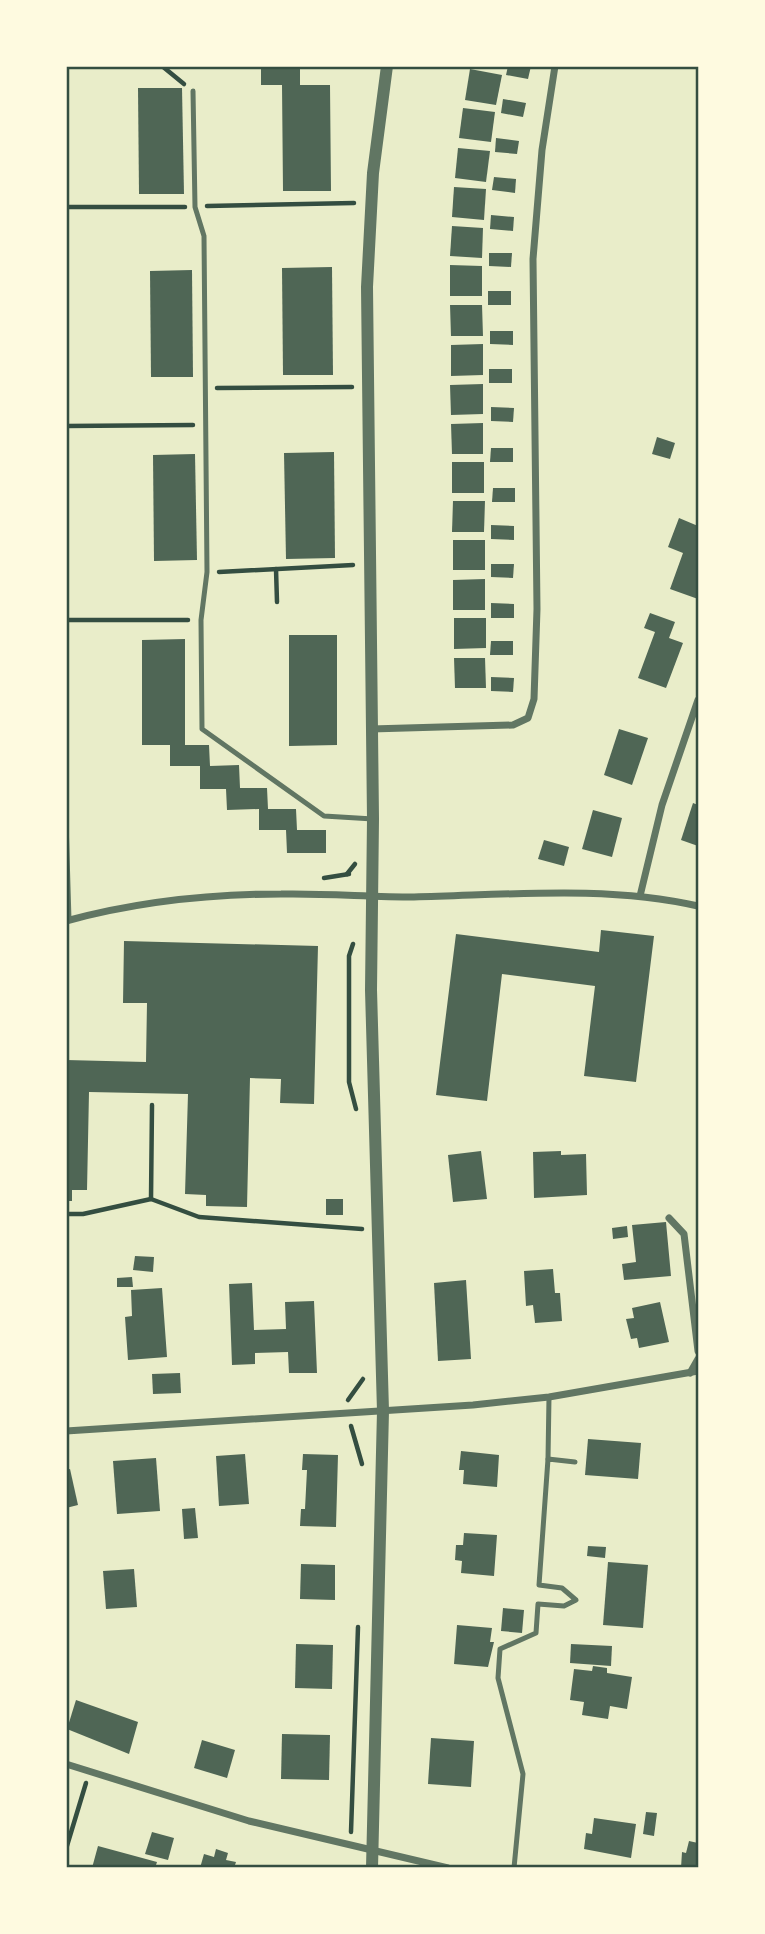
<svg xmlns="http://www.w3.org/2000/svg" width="765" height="1934" viewBox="0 0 765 1934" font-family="'Exo 2',sans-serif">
<rect width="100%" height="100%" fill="#e9edc9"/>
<g fill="#4f6655">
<path d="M261,66h39v19h30l1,106h-48l-1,-106h-21z"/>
<path d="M508,66h23l-3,13 -22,-4z"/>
<path d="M470,69l32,6 -6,30 -31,-5z"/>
<path d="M138,88h44l2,106h-45z"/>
<path d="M503,99l23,4 -3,14 -22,-4z"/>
<path d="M463,108l32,4 -4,30 -32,-4z"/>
<path d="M496,138l23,3 -2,13 -22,-2z"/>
<path d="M458,148l32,3 -4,31 -31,-4z"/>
<path d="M494,177l22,2 -1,14 -23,-3z"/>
<path d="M454,187l32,2 -2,31 -32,-3z"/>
<path d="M491,215l23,2 -1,14 -23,-2z"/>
<path d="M452,226l31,2 -1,30 -32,-2z"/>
<path d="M489,253h23l-1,14 -22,-1z"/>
<path d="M450,265l32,1v30h-32z"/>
<path d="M332,267l1,108h-50l-1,-107z"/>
<path d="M192,270l1,107h-42l-1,-106z"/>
<rect x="488" y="291" width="23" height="14"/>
<path d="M450,305h32l1,31h-32z"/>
<path d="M490,331h23v14l-23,-1z"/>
<path d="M483,344v31l-32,1v-31z"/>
<rect x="489" y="369" width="23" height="14"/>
<path d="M483,384v30l-32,1 -1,-30z"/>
<path d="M491,407l23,1 -1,14 -22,-1z"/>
<path d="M483,423v31h-31l-1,-30z"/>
<path d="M657,437l18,6 -5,16 -18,-5z"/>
<path d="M491,448h22v14h-23z"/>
<path d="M334,452l1,106 -49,1 -2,-106z"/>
<path d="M195,454l2,106 -43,1 -1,-106z"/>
<rect x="452" y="462" width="32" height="31"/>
<path d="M493,488h22v14h-23z"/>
<path d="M453,501h32l-1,31h-32z"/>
<path d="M679,518l19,8v73l-28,-10 13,-36 -15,-6z"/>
<path d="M491,525l23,1v14l-23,-1z"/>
<rect x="453" y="540" width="32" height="30"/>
<path d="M491,564h23l-1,14 -22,-1z"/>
<path d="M485,579v31h-32v-30z"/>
<path d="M491,603l23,1v14h-23z"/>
<path d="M650,613l25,9 -6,16 14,5 -17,45 -28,-10 17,-46 -11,-4z"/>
<path d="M454,618h32v30l-32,1z"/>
<path d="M289,635h48v110l-48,1z"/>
<path d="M185,639v106h24l1,21 29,-1 1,23h27l1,21h28l1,21h29v23h-39l-1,-23h-27v-21l-32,1 -1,-21h-26v-23h-30v-21h-28v-105z"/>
<path d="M491,641h22v14h-23z"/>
<path d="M454,658h31l1,30h-31z"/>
<path d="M491,677l23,1 -1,14 -22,-1z"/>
<path d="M619,729l29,9 -16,47 -28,-10z"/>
<path d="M693,803l5,2v41l-17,-6z"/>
<path d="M593,810l29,8 -10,39 -30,-8z"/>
<path d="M544,840l25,7 -5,19 -26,-7z"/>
<path d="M601,930l53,6 -18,146 -52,-6 11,-90 -93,-12 -15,127 -51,-6 20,-161 143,18z"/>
<path d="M124,941l194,5 -4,158 -34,-1 1,-24 -31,-1 -3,129 -41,-1v-11l-21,-1 3,-100 -99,-2 -2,98h-15v11h-6v-141l80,2 1,-59h-24z"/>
<path d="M481,1151l6,48 -34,3 -5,-47z"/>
<path d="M561,1151v4l25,-1 1,41 -53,3 -1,-46z"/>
<rect x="326" y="1199" width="17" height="16"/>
<path d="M666,1222l5,54 -47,4 -2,-16 14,-2 -4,-37z"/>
<path d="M627,1226l1,11 -15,2 -1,-11z"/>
<path d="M135,1256l19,1 -1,15 -20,-2z"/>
<path d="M553,1269l2,24h5l2,28 -27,2 -2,-18 -7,1 -2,-35z"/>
<path d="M132,1277l1,10h-16v-9z"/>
<path d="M466,1280l5,79 -33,2 -4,-78z"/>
<path d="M252,1283l2,47 32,-1 -1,-27 29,-1 3,72h-28l-1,-21 -33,1v11l-23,1 -3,-81z"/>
<path d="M162,1288l5,69 -39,3 -3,-43 7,-1 -1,-26z"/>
<path d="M660,1302l9,40 -30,6 -2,-10 -6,1 -5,-20 8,-1 -2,-10z"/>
<path d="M180,1373l1,20 -28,1 -1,-20z"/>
<path d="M588,1439l53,4 -3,36 -53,-4z"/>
<path d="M461,1451l38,4 -2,32 -34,-3 1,-14h-5z"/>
<path d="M245,1454l4,50 -30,2 -3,-50z"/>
<path d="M303,1454l35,1 -2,72 -36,-1 1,-17h4l2,-39h-5z"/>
<path d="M156,1458l4,53 -43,3 -4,-53z"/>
<path d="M70,1469l8,36 -12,3v-38z"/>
<path d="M195,1508l3,30 -14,1 -2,-30z"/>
<path d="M464,1533l33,2 -3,41 -33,-3 1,-12 -7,-1 1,-15h7z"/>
<path d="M588,1546l18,1 -1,11 -18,-2z"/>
<path d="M608,1562l40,3 -5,63 -40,-3z"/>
<path d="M301,1564l34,1v35l-35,-1z"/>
<path d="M134,1569l3,38 -31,2 -3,-38z"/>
<path d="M503,1608l21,2 -2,23 -21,-2z"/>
<path d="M457,1625l35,3 -2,14h4l-6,25 -34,-3z"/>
<path d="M296,1644l37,1 -1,44 -37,-1z"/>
<path d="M571,1644l41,2 -1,20 -41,-3z"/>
<path d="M593,1666l14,2v5l25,4 -5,32 -17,-3 -2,13 -26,-4 2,-13 -14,-2 4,-31 18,2z"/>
<path d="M76,1700l62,22 -9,32 -62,-25z"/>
<path d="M282,1734l48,1 -1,45 -48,-1z"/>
<path d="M431,1738l43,3 -3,46 -43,-3z"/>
<path d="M202,1740l33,10 -8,28 -33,-10z"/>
<path d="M646,1812l11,1 -3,23 -11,-2z"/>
<path d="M594,1818l42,6 -5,34 -47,-9 2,-16 6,1z"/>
<path d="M152,1832l22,6 -6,22 -23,-6z"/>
<path d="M689,1841l9,2v25h-17l1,-16 4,1z"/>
<path d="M98,1846l59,16 -2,6h-63z"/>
<path d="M216,1849l12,4 -2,7 10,2 -2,6h-34l4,-14 10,3z"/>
</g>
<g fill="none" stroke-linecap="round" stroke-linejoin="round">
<g stroke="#344e41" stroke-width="4.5">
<path d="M162,66l22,18"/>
<path d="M207,206l147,-3"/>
<path d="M66,207h119"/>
<path d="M217,388l135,-1"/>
<path d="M66,426l127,-1"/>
<path d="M276,569l1,33"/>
<path d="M219,572l134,-7"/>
<path d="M66,620h122"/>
<path d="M347,874l8,-10"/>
<path d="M324,878l25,-4"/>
<path d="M353,944l-4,12v126l7,27"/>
<path d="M151,1199l1,-94"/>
<path d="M66,1214h17l68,-15 48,18 163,12"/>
<path d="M348,1400l15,-21"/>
<path d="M351,1426l11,38"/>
<path d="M351,1832l7,-205"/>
<path d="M66,1849l20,-66"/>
</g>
<g stroke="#617663" stroke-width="5">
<path d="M193,91l2,116 9,29 3,336 -6,48 1,109 122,87 49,3"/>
<path d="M66,820l3,100"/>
<path d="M548,1459l1,-62"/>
<path d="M514,1868l9,-94 -25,-96 2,-29 36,-16 2,-29 26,2 12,-6 -14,-12 -23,-3 9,-126 27,3"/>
</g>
<g stroke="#617663" stroke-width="7">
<path d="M371,729l142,-4 15,-7 6,-19 3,-90 -4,-350 9,-109 13,-84"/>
<path d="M640,896l22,-91 36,-105"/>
<path d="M66,921c70,-19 143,-27 215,-27 44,-1 88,3 133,3 94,-2 192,-12 284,9"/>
<path d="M669,1218l15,16 14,117"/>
<path d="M690,1373l8,-14"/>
<path d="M66,1431l407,-26 76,-8 149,-26"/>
<path d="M66,1764l183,57 199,47"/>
</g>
<path stroke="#617663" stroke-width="12" d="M372,1868l11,-457 -12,-421 2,-171 -6,-532 6,-114 14,-107"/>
</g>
<rect width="765" height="1934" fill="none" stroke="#fefae0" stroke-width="136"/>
<rect x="68" y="68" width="629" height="1798" fill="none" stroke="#344e41" stroke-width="2.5"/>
</svg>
